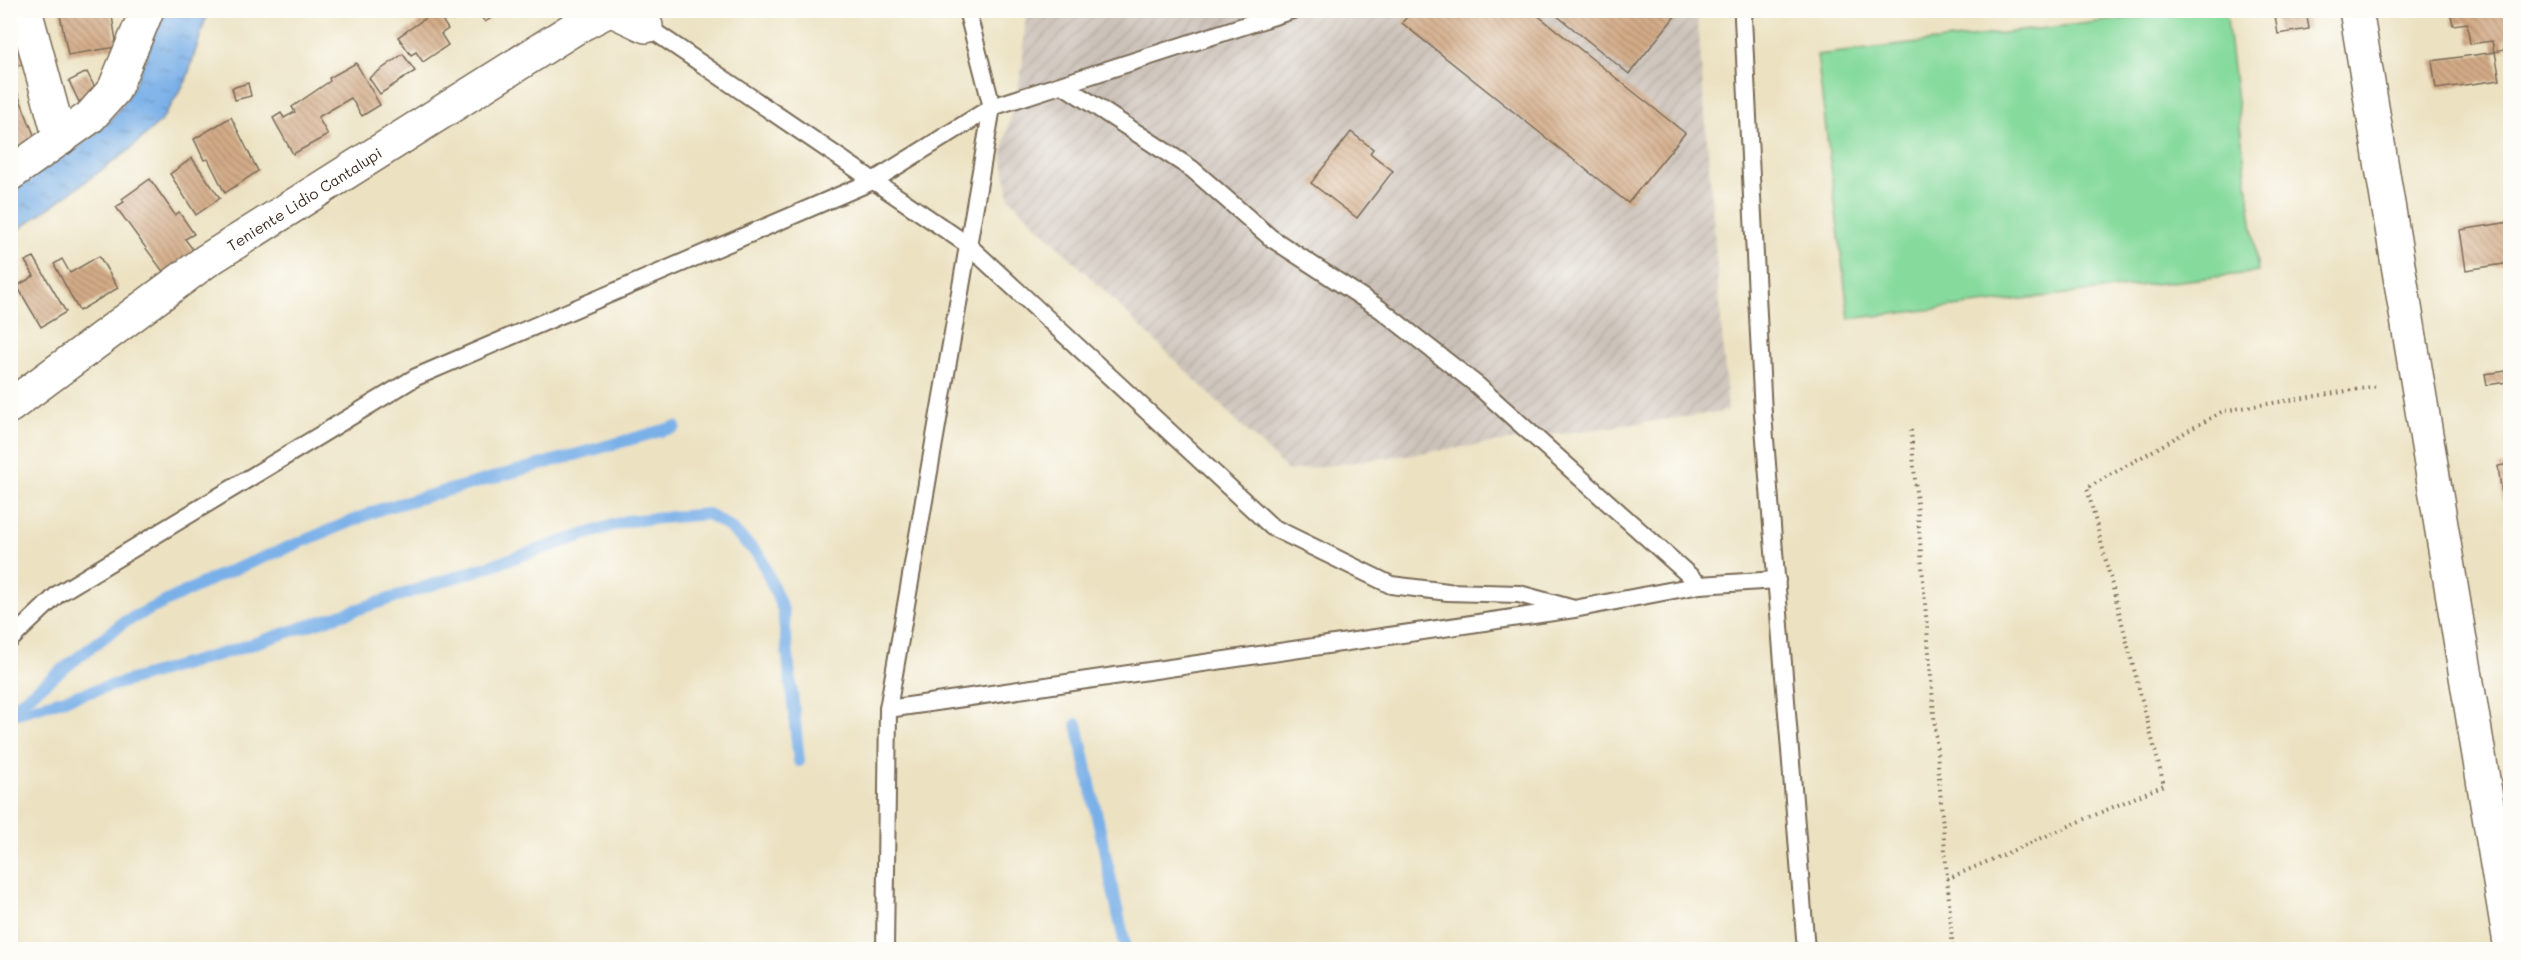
<svg xmlns="http://www.w3.org/2000/svg" width="2521" height="960" viewBox="0 0 2521 960" font-family="Mali,sans-serif">
<defs>
<pattern id="industrial-furrows" width="10" height="10" patternUnits="userSpaceOnUse" patternTransform="scale(1.5)"><rect width="10" height="10" fill="#ccc2b9"/><path d="M-1 1l2-2M0 10L10 0M9 11l2-2" fill="none" stroke="#b0a79f"/></pattern>
<pattern id="water-ripples" width="26" height="14" patternUnits="userSpaceOnUse" patternTransform="scale(1.5)"><rect width="26" height="14" fill="#7ab0e8"/><path d="M2 4q2-2 4 0t4 0M15 11q2-2 4 0t4 0" fill="none" stroke="#658fbb"/></pattern>
<pattern id="building-back-hatch" width="6" height="6" patternUnits="userSpaceOnUse" patternTransform="scale(1.5)"><rect width="6" height="6" fill="#d3ab87"/><path d="M-1 5l2 2M0 0l6 6M5-1l2 2" fill="none" stroke="#ac8b6e"/></pattern>
</defs>
<rect width="100%" height="100%" fill="#fdfcf7"/>
<filter id="ink" filterUnits="userSpaceOnUse"><feTurbulence type="fractalNoise" baseFrequency=".0167" numOctaves="2"/><feDisplacementMap in="SourceGraphic" scale="12" xChannelSelector="R" yChannelSelector="G"/><feConvolveMatrix kernelMatrix="1 2 1 2 8 2 1 2 1" color-interpolation-filters="sRGB"/></filter>
<filter id="wash" filterUnits="userSpaceOnUse"><feTurbulence type="fractalNoise" baseFrequency=".008" numOctaves="4" result="noise"/><feDisplacementMap in="SourceGraphic" scale="24" xChannelSelector="R" yChannelSelector="G"/><feGaussianBlur stdDeviation="1.35" result="paint"/><feColorMatrix in="noise" values="0 0 0 0 0 0 0 0 0 0 0 0 0 0 0 0 0 1.4 0 .05"/><feComposite in="paint" operator="in"/></filter>
<g filter="url(#wash)">
<rect width="100%" height="100%" fill="#ece2c2"/>
<path fill="url(#industrial-furrows)" d="M1026,11h671l31,400 -440,60 -279,-273 -7,-45 20,-84z"/>
<path fill="#85da9c" stroke="#60825d" stroke-width="1.5" d="M2199,10l27,1 32,261 -409,47 -32,-264z"/>
<path fill="url(#water-ripples)" stroke="#5a6d83" stroke-width="1.5" d="M163,11h45l-22,70 -25,40 -34,31 -116,83 -1,-44c38,-26 86,-49 113,-87 16,-23 30,-67 40,-93z"/>
<g fill="none" stroke-linecap="round" stroke-linejoin="round">
<g stroke="#7ab0e8" stroke-width="12">
<path d="M10,710l114,-88 94,-46 163,-67 294,-82"/>
<path d="M10,715l224,-65 392,-129 82,-7 21,13 31,29 23,54 16,151"/>
<path d="M1077,724l49,226"/>
</g>
</g>
<g id="blocks">
<g fill="url(#building-back-hatch)">
<path d="M59,10h52l6,37 -49,8z"/>
<path d="M446,10h20l1,2 -14,9z"/>
<path d="M476,10h27l-18,12z"/>
<path d="M1412,10h119l154,123 -57,70 -226,-180z"/>
<path d="M1550,10h130l-51,64z"/>
<path d="M2274,10h32l3,19 -31,5z"/>
<path d="M2450,10h60v44l-4,-16h-2l1,12 -11,2 -2,-11 -22,3 -3,-21 -14,2z"/>
<path d="M436,11l12,18 -7,5 7,11 -25,17 -7,-10 -5,3 -13,-18z"/>
<path d="M29,44l6,17 -25,7v-18z"/>
<path d="M2495,52l5,28 -64,9 -4,-28z"/>
<path d="M403,54l12,17 -35,23 -11,-16z"/>
<path d="M356,63l24,42 -18,11 -11,-18 -33,19 10,18 -35,19 -20,-36 8,-5 3,5 11,-6 -3,-5 38,-26 -1,-3z"/>
<path d="M87,72l10,20 -18,10 -10,-21z"/>
<path d="M10,74l30,76 -30,12z"/>
<path d="M248,83l3,13 -16,4 -3,-12z"/>
<path d="M231,117l27,54 -33,22 -17,-34 -4,1 -10,-21z"/>
<path d="M1351,132l22,17 -3,4 23,18 -36,47 -46,-35z"/>
<path d="M192,158l28,40 -24,17 -26,-41z"/>
<path d="M150,179l25,36 4,-3 15,22 -9,5 9,12 -30,22 -48,-66 8,-5 -2,-3z"/>
<path d="M2510,222v41l-44,7 -6,-40z"/>
<path d="M99,256l19,32 -39,23 -25,-47 8,-5 8,14z"/>
<path d="M34,257l32,55 -25,15 -24,-41 17,-10 -9,-15z"/>
<path d="M2506,371l1,11 -20,3 -2,-11z"/>
<path d="M2510,464v37l-7,1 -5,-36z"/>
</g>
</g>
</g>
<g filter="url(#ink)">
<use href="#blocks" fill-opacity="0" stroke="#796a57" stroke-width="1.5"/>
<g fill="none" stroke-linecap="round" stroke-linejoin="round">
<g stroke="#796a57" stroke-width="20">
<g id="service">
<path d="M1745,10l-2,8 20,396 43,536"/>
<path d="M646,26l322,219 304,282 119,58 57,7 71,2 55,15"/>
<path d="M1063,85l129,84 79,69 109,71 97,76 223,200"/>
<path d="M10,640l48,-46 358,-217 457,-196 119,-74 301,-97"/>
<path d="M888,709l686,-100 126,-24 77,-5"/>
<path d="M885,950l3,-241 104,-602 -25,-97"/>
</g>
</g>
<g stroke="#796a57" stroke-width="36">
<g id="minor">
<path d="M25,10l35,129"/>
<path d="M612,10l34,16"/>
<path d="M2356,10l154,933"/>
<path d="M10,174l80,-57 24,-27 33,-80"/>
<path id="s1" d="M10,406l196,-145 372,-235 31,-16"/>
</g>
</g>
<g stroke="#796a57" stroke-width="4" stroke-dasharray="1.5 4.5" stroke-linecap="butt">
<path d="M1911,430l42,520"/>
<path d="M1947,879l217,-94 -77,-297 136,-77 155,-25"/>
</g>
<use href="#service" stroke="#fff" stroke-width="16"/>
<use href="#minor" stroke="#fff" stroke-width="33"/>
</g>
</g>
<g text-anchor="middle" dominant-baseline="central" stroke-width="6" stroke-linejoin="round" paint-order="stroke">
<g font-size="15" fill="#3b2a1e" stroke="#fdfcf7">
<text stroke="none"><textPath href="#s1" startOffset="360">Teniente Lidio Cantalupi</textPath></text>
</g>
</g>
<rect width="2521" height="960" fill="none" stroke="#fdfcf7" stroke-width="36"/>
</svg>
